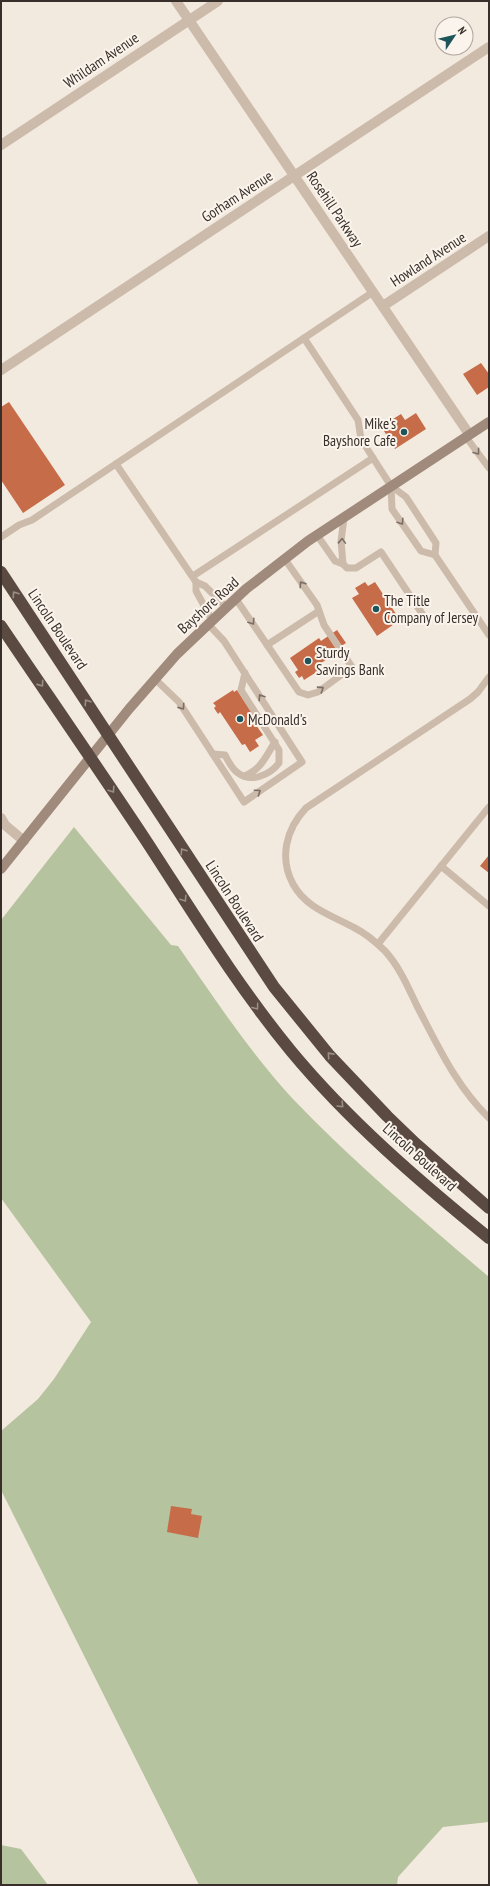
<svg xmlns="http://www.w3.org/2000/svg" width="490" height="1886" viewBox="0 0 490 1886" font-family="'PT Sans Narrow',sans-serif">
<rect width="100%" height="100%" fill="#f3eadf"/>
<g fill="#b5c39e">
<path d="M74,827l97,118 7,1c36,52 71,105 114,152 61,64 129,121 197,179v545l-46,5 -45,50 -1,8h-198l-198,-395v-59l37,-32 16,-20 37,-57 -90,-124v-278z"/>
<path d="M1,1845l20,4 27,36h-47z"/>
</g>
<g fill="#c76c49">
<path d="M481,363l8,11v13l-12,8 -14,-21z"/>
<path d="M9,402l56,83 -42,28 -22,-33v-73z"/>
<path d="M416,413l10,16 -31,20 -11,-18 11,-8 -2,-4 8,-5 4,6z"/>
<path d="M365,582l3,4 7,-4 25,38 -23,16 -25,-38 7,-4 -4,-6z"/>
<path d="M337,630l9,13 -17,11 2,2 -11,8 3,4 -19,12 -2,-4 -3,2 -4,-6 3,-2 -8,-12 29,-20 2,3z"/>
<path d="M233,690l1,2 3,-2 22,34 -3,1 7,10 -8,5 4,6 -9,6 -5,-8 -3,1 -22,-33 -2,2 -4,-6 2,-2 -3,-3z"/>
<path d="M489,855v18l-9,-7z"/>
<path d="M171,1506l21,3 -1,5 11,2 -4,22 -31,-6z"/>
</g>
<g fill="none" stroke-linecap="round" stroke-linejoin="round">
<g stroke="#cba" stroke-width="7">
<path d="M304,338l54,82 3,19 12,19 18,28 15,11 30,46 -1,12 54,80"/>
<path d="M466,437l23,31"/>
<path d="M116,464l80,118 9,4 21,21"/>
<path d="M391,486l1,23 29,42 14,4"/>
<path d="M317,535l18,26 8,3 4,4h9l25,-16 42,63"/>
<path d="M1,537l18,-12 13,-5 341,-228"/>
<path d="M343,564l-2,-23 3,-23"/>
<path d="M193,576l180,-118"/>
<path d="M196,582v9l16,29"/>
<path d="M236,599l63,93 9,3 10,-3 34,-25 -28,-42 -7,-20 -33,-47"/>
<path d="M267,645l52,-34"/>
<path d="M489,677l-11,15 -8,7 -164,109c-20,21 -27,50 -13,76 13,24 38,31 60,43 12,6 23,15 32,24 14,15 23,36 32,55 21,40 39,80 72,112"/>
<path d="M155,679l24,23 65,100 58,-40 -78,-121 -16,-17"/>
<path d="M213,754l12,1c3,6 7,14 13,18 13,10 32,2 41,-10v-13l-38,-60 4,-17"/>
<path d="M244,776c17,-6 22,-20 31,-34"/>
<path d="M441,866l48,40"/>
<path d="M378,944l111,-137"/>
</g>
<g stroke="#cba" stroke-width="10">
<path d="M176,1l293,433"/>
<path d="M1,145l217,-144"/>
<path d="M383,306l106,-70"/>
<path d="M1,370l488,-323"/>
<path d="M1,818l4,7 19,16"/>
</g>
<path stroke="#a08a7b" stroke-width="10" d="M1,869l128,-160 48,-55 39,-37 30,-28 62,-48 181,-119"/>
<g stroke="#5a4a41" stroke-width="12">
<path d="M1,572l273,415 56,69 57,60 28,27 74,65"/>
<path d="M1,626c48,71 97,142 144,213 47,72 91,145 146,212 58,70 128,130 198,187"/>
</g>
</g>
<defs><path id="oneway-chevron" d="M-2-3.5L2.5 0L-2 3.5" fill="none" stroke-width="1.6" stroke-linecap="round" stroke-linejoin="round"/></defs>
<g stroke="#7b6e64">
<use href="#oneway-chevron" transform="translate(477 452) rotate(53)"/>
<use href="#oneway-chevron" transform="translate(401 522) rotate(56)"/>
<use href="#oneway-chevron" transform="translate(342 541) rotate(-88)"/>
<use href="#oneway-chevron" transform="translate(302 584) rotate(-124)"/>
<use href="#oneway-chevron" transform="translate(252 622) rotate(56)"/>
<use href="#oneway-chevron" transform="translate(321 689) rotate(-33)"/>
<use href="#oneway-chevron" transform="translate(261 697) rotate(-123)"/>
<use href="#oneway-chevron" transform="translate(182 707) rotate(55)"/>
<use href="#oneway-chevron" transform="translate(258 792) rotate(-35)"/>
</g>
<g stroke="#9a8e85">
<use href="#oneway-chevron" transform="translate(15 594) rotate(-124)"/>
<use href="#oneway-chevron" transform="translate(41 684) rotate(55)"/>
<use href="#oneway-chevron" transform="translate(87 702) rotate(-124)"/>
<use href="#oneway-chevron" transform="translate(112 790) rotate(57)"/>
<use href="#oneway-chevron" transform="translate(183 851) rotate(-123)"/>
<use href="#oneway-chevron" transform="translate(184 899) rotate(57)"/>
<use href="#oneway-chevron" transform="translate(256 1007) rotate(54)"/>
<use href="#oneway-chevron" transform="translate(330 1055) rotate(-132)"/>
<use href="#oneway-chevron" transform="translate(341 1105) rotate(46)"/>
</g>
<g fill="#1e555b" stroke="#faf4ec" stroke-width="1.5">
<circle cx="404" cy="432" r="4"/>
<circle cx="376" cy="609" r="4"/>
<circle cx="308" cy="661" r="4"/>
<circle cx="240" cy="719" r="4"/>
</g>
<g text-anchor="middle" dominant-baseline="central" stroke-width="4" stroke-linejoin="round" paint-order="stroke">
<g font-size="15" fill="#392f2a" stroke="#faf4ec">
<text transform="translate(101 60) rotate(-34)">Whildam Avenue</text>
<text transform="translate(237 196) rotate(-33)">Gorham Avenue</text>
<text transform="translate(335 209) rotate(56)">Rosehill Parkway</text>
<text transform="translate(428 259) rotate(-33)">Howland Avenue</text>
<text transform="translate(208 605) rotate(-42)">Bayshore Road</text>
<text transform="translate(58 629) rotate(56)">Lincoln Boulevard</text>
<text transform="translate(235 901) rotate(57)">Lincoln Boulevard</text>
<text transform="translate(420 1157) rotate(42)">Lincoln Boulevard</text>
</g>
<g font-size="15" fill="#392f2a" stroke="#faf4ec" text-anchor="start">
<text x="396" y="423" text-anchor="end">Mike's<tspan x="396" dy="17">Bayshore Cafe</tspan></text>
<text x="384" y="600">The Title<tspan x="384" dy="17">Company of Jersey</tspan></text>
<text x="316" y="652">Sturdy<tspan x="316" dy="17">Savings Bank</tspan></text>
<text x="248" y="719">McDonald's</text>
</g>
</g>
<rect width="490" height="1886" fill="none" stroke="#392f2a" stroke-width="4"/>
<g transform="translate(454 36) rotate(55)"><circle r="19" fill="#faf4ec" stroke="#ada59e"/>
<path d="M0-3L7 15L0 10L-7 15Z" fill="#1e555b"/>
<text y="-6" font-size="11" font-weight="bold" text-anchor="middle" fill="#392f2a">N</text>
</g>
</svg>
